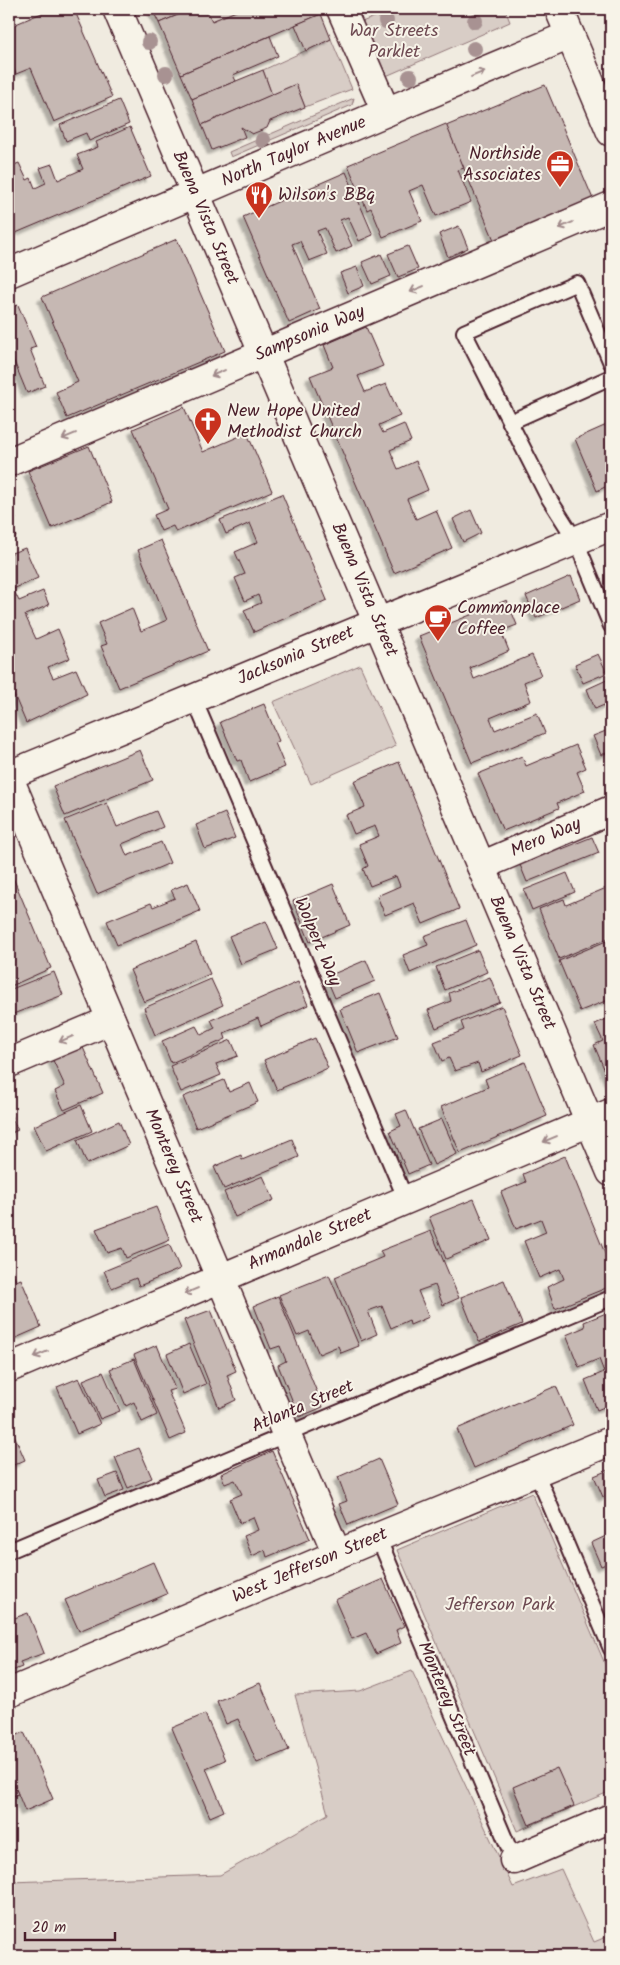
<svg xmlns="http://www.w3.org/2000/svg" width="620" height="1965" viewBox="0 0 620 1965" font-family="Kalam,sans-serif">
<defs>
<filter id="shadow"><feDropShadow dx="-4.5" dy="4.5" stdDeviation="1" flood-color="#0004"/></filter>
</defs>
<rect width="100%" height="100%" fill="#f0ebe0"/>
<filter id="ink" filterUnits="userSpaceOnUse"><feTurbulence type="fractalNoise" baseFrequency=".02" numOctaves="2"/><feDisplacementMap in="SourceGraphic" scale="10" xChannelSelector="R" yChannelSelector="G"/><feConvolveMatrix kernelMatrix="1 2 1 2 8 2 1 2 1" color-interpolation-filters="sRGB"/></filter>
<g filter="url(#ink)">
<g fill="#d8cdc6" stroke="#917678">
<path d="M206,9h35l-29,12z"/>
<path d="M395,9h110l5,13 -133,58 -23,-55z"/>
<path d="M331,39l21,50 -47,18 -9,-23 -24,11 -9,-25z"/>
<path d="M354,98l-2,7 -121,52 -2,-5z"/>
<path d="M360,665l36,81 -85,38 -38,-82z"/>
<path d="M532,1493l79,185v113l-94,40 -120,-281z"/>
<path d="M412,1671l101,216 48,-18 33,73 17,-7v21h-602v-74l211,-7 108,-61 -33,-119 65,-4z"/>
</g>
<g fill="#c6b8b3" stroke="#4a1f2b" filter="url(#shadow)">
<path d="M51,9h23l38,88 -58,25 -23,-54 -15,6 -7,-15v-32z"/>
<path d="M152,9h40l-33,14z"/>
<path d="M192,9h14l6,12 29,-12h77l3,5 -140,60 -22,-51z"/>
<path d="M321,14l10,25 -25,12 -11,-26z"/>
<path d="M270,36l8,20 -45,19 3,6 -44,18 -11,-25z"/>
<path d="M263,70l9,25 -70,30 -10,-26z"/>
<path d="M296,84l9,23 -35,14 -3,7 -15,6 -11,-7 4,10 -33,13 -10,-25z"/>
<path d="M545,85l48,114 -99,41 -48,-114z"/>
<path d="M119,100l10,24 -40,17 -3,-8 -20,8 -6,-16z"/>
<path d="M446,124l18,44 -6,2 13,32 -35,14 -13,-31 -14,6 13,30 -39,16 -12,-29 -4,2 -19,-45z"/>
<path d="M130,127l21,49 -140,59 -2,-6v-62l10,-4 8,17 4,-2 4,10 11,-5 -6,-15 12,-4 6,16 25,-11 -6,-14 21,-8 -2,-5z"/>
<path d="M346,172l27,63 -14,6 -11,-24 -8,3 12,26 -16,7 -11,-25 -8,3 10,23 -18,7 -9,-20 -8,3 28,65 -31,14 -46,-106z"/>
<path d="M459,226l9,22 -20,9 -9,-23z"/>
<path d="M177,239l48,112 -158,67 -11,-26 22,-10 -36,-85z"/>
<path d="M408,246l10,23 -20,8 -10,-23z"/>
<path d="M381,254l10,22 -19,8 -10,-22z"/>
<path d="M357,267l7,19 -16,7 -8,-20z"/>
<path d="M18,305l18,42 -6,2 15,37 -18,7 -14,-34 -4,1v-52z"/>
<path d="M366,327l17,39 -25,10 7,16 21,-8 14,32 -21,9 4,8 21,-9 7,17 -21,9 8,19 18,-8 12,29 -21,9 9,20 20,-9 16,38 -58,25 -84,-197 23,-9 -9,-22z"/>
<path d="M184,407l19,45 44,-19 25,58 -96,41 -3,-6 -12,5 -7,-16 14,-6 -35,-80z"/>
<path d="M611,423v61l-14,7 -22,-52z"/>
<path d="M89,446l23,56 -60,26 -24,-57z"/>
<path d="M282,494l45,106 -73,32 -10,-22 17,-7 -3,-8 -13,6 -10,-23 10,-4 -10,-22 23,-10 -8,-19 -24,11 -6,-14z"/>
<path d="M10,506l6,13 -7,3 7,15 -7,3v-33z"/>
<path d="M471,510l10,23 -18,9 -10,-23z"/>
<path d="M161,540l47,111 -89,37 -18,-42 6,-2 -9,-21 34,-15 9,23 26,-11 -29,-70z"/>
<path d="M25,548l13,30 -25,11 6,12 24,-10 6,14 -24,10 11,24 22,-10 12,29 -22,9 5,11 23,-9 11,25 -61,29 -17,-40v-129z"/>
<path d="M571,576l9,23 -44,19 -10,-22z"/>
<path d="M507,600l10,25 -16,6 8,20 -39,17 4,11 58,-24 9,20 -17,7 7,19 -41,17 5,12 42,-17 8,20 -73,30 -53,-127z"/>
<path d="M598,654l9,19 -24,10 -8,-19z"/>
<path d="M611,678v24l-16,7 -8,-20z"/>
<path d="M264,704l15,37 -4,2 10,24 -36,15 -8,-22 -4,1 -17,-39z"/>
<path d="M611,729v22l-10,4 -8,-19z"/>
<path d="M576,745l10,23 -9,4 8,19 -28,12 2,5 -56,23 -25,-57 44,-18 4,10z"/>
<path d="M140,750l13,30 -88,36 -12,-30z"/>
<path d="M399,762l60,147 -36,15 -9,-21 -29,12 -8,-19 23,-10 -4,-10 -26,10 -7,-17 5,-3 -9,-22 20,-8 -4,-10 -21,8 -8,-19 19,-8 -11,-26z"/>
<path d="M107,803l10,24 39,-16 7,16 -41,17 5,12 34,-14 9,21 -73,31 -32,-74z"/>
<path d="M225,813l10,25 -30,11 -9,-24z"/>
<path d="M592,837l7,16 -72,29 -9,-22 41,-16 3,5z"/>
<path d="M9,868l42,100 -40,18 -2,-4z"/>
<path d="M567,873l8,19 -43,18 -8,-20z"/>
<path d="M188,883l12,28 -83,34 -10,-24 44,-18 2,4 22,-9 -4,-8z"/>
<path d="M333,884l17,41 -40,17 -17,-41z"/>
<path d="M611,886v42l-2,1 2,8 -52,22 -20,-50 25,-10 2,6z"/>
<path d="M466,920l10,25 -66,28 -7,-18 25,-10 -4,-9z"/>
<path d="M266,921l12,28 -37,15 -12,-28z"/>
<path d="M611,939v60l-31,12 -21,-50z"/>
<path d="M196,942l14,32 -66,28 -14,-32z"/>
<path d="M478,950l9,22 -42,18 -9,-23z"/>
<path d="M366,960l9,21 -40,17 -9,-21z"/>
<path d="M54,972l9,23 -50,19 -4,-12v-12z"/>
<path d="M490,977l10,25 -64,26 -8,-18 23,-9 -2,-8z"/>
<path d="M211,979l12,26 -68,30 -11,-27z"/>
<path d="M298,982l10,23 -47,21 -3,-8 -34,15 2,6 -55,24 -9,-22 34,-15 5,9 14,-7 -4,-8z"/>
<path d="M380,993l18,44 -40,16 -18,-44z"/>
<path d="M502,1006l20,49 -41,17 -3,-9 -23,8 -6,-13 -7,3 -8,-19 30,-12 -3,-8z"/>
<path d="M611,1017v68l-17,-40 9,-4 -8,-17z"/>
<path d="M315,1038l13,30 -51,22 -13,-30z"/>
<path d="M231,1040l7,16 -22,8 5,11 -40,17 -11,-26z"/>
<path d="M81,1043l22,50 -39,17 -9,-19 10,-5 -14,-30z"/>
<path d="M525,1062l22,54 -87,37 -19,-46 47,-20 -3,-8z"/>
<path d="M224,1080l5,12 21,-9 8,19 -62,26 -13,-31z"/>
<path d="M81,1105l11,26 -46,20 -12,-25z"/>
<path d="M406,1110l23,55 -21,9 -18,-43 11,-5 -5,-12z"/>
<path d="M9,1113l9,17 -9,4z"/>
<path d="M442,1119l15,35 -23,11 -16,-36z"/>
<path d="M119,1121l10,24 -42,19 -10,-24z"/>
<path d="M292,1139l7,18 -75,32 -10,-22 27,-12 1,5z"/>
<path d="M565,1156l46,112v18l-56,23 -8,-22 17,-8 -4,-10 -21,9 -15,-37 22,-9 -5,-13 -25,10 -15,-37 25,-10 -3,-8z"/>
<path d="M263,1176l11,24 -39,17 -11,-25z"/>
<path d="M474,1199l17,41 -45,19 -17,-42z"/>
<path d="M156,1207l14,33 -44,18 -4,-10 -15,5 -11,-24z"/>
<path d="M431,1231l28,67 -16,7 -8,-20 -17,6 11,26 -19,8 -1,-5 -18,8 -9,-22 -14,5 9,23 -16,7 -26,-64 48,-20 -3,-6z"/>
<path d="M169,1244l11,25 -41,17 -3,-8 -24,10 -8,-17z"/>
<path d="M9,1262l7,19 5,-2 20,48 -32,14z"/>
<path d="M329,1275l30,71 -18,7 -3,-7 -19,8 -10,-23 -12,5 -18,-41z"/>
<path d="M504,1280l18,44 -43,18 -18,-45z"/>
<path d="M278,1296l45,111 -24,10 -21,-52 8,-4 -6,-15 -9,3 -17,-43z"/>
<path d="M211,1310l25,61 -9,4 9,25 -17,8 -35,-88z"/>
<path d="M611,1311v93l-14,6 -12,-30 19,-8 -5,-13 -20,8 -13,-32 19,-8 -1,-5z"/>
<path d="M189,1344l17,40 -23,10 -16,-40z"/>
<path d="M157,1345l18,44 -7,2 18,42 -16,7 -36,-85z"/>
<path d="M134,1359l23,56 -15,7 -8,-20 -8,4 -16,-37z"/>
<path d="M103,1372l17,39 -20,8 -17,-39z"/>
<path d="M79,1378l21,46 -23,10 -20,-47z"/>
<path d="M556,1386l17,39 -99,43 -17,-39z"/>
<path d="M9,1423l16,37 -16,7z"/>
<path d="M139,1448l13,30 -24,10 -13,-31z"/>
<path d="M272,1451l38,88 -43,18 -2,-7 -13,6 -8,-20 14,-6 -5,-13 -13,6 -10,-24 12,-5 -7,-14 -10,4 -4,-10z"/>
<path d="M379,1459l19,45 -50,21 -9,-21 8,-3 -9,-24z"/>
<path d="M611,1469v24l-8,4 -9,-21z"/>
<path d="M117,1473l7,17 -19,7 -7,-17z"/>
<path d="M608,1535l3,8v19l-10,4 -10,-23z"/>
<path d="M153,1562l14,32 -88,37 -14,-31z"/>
<path d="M383,1579l21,47 -8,4 5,13 -25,11 -10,-21 -14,6 -17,-39z"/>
<path d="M28,1613l16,40 -24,9 2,5 -13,5v-52z"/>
<path d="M260,1683l29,67 -32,13 -19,-44 -12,5 -9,-23z"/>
<path d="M205,1714l20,46 -19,8 18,43 -14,6 -38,-89z"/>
<path d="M24,1732l29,67 -28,12 -16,-39v-33z"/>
<path d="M557,1768l17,38 -45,19 -16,-38z"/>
<path d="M9,1772l9,22 -9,3z"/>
</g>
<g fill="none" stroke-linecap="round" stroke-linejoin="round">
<g stroke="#4a1f2b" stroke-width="18">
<g id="service">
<path d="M611,363l-34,-80 -113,49 84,165 28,44 35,85"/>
<path d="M510,422l101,-45"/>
<path d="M194,699l212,501"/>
<path d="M536,1472l75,177"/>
<path d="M378,1537l136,323"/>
<path d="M9,1551l602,-253"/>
</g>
</g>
<g stroke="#4a1f2b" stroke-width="31">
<g id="minor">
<path d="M117,9l494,1163"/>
<path d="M341,9l45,103 184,-77"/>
<path d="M9,273l377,-161"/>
<path d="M9,462l602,-256"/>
<path d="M9,775l602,-249"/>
<path d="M9,778l328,776"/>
<path d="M481,866l130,-56"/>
<path d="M9,1063l102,-43"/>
<path d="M9,1368l602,-255"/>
<path d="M9,1693l369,-156 233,-96"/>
<path d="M514,1860l97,-42"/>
</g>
</g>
<g stroke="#4a1f2b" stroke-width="31">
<path id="tertiary" d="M559,9l52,123"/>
</g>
<use href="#service" stroke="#f7f3e8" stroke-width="14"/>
<use href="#minor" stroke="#f7f3e8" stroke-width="28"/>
<use href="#tertiary" stroke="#f7f3e8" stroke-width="28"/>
</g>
<g fill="#a89292">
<circle cx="386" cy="21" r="8"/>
<circle cx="475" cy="21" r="8"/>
<circle cx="149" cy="42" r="8"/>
<circle cx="474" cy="49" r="8"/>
<circle cx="166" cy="74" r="8"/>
<circle cx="410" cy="77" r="8"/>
<circle cx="263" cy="140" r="8"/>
</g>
<defs><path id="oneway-shaft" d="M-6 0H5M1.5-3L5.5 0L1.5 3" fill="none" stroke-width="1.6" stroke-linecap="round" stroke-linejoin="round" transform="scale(1.25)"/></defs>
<g stroke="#a0898a">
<use href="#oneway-shaft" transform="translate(478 74) rotate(-23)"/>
<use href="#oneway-shaft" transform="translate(566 225) rotate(157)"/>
<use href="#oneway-shaft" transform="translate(417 289) rotate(157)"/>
<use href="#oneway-shaft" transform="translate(218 373) rotate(157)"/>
<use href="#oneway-shaft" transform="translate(69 436) rotate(157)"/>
<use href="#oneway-shaft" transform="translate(66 1039) rotate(157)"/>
<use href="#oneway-shaft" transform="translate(550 1139) rotate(157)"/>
<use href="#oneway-shaft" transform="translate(191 1291) rotate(157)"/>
<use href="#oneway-shaft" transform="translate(41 1354) rotate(157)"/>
</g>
</g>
<defs>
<g id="office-pin" transform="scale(1.4375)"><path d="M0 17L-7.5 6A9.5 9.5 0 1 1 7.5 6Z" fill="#c8321e" stroke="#f7f3e8"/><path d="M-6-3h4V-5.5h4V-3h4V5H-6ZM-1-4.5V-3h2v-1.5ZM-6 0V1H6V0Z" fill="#fff"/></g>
<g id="restaurant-pin" transform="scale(1.4375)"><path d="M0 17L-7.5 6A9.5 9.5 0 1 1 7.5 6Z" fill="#c8321e" stroke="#f7f3e8"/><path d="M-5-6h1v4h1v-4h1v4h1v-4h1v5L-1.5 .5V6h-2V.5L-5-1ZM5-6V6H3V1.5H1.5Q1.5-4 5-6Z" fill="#fff"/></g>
<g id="church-pin" transform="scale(1.4375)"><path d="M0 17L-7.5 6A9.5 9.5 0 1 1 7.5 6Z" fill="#c8321e" stroke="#f7f3e8"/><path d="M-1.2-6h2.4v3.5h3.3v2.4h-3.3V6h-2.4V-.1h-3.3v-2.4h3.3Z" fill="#fff"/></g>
<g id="cafe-pin" transform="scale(1.4375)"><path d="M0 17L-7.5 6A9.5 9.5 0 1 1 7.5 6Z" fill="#c8321e" stroke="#f7f3e8"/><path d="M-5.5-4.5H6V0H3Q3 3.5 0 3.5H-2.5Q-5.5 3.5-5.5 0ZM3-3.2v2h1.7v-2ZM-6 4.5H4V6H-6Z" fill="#fff"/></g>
</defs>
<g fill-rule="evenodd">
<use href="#office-pin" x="560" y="164"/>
<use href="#restaurant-pin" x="259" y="195"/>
<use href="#church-pin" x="208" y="421"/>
<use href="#cafe-pin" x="438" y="618"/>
</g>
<g text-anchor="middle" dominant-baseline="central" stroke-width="4" stroke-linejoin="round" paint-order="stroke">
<g font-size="18" fill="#6e4a52" stroke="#f7f3e8">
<text x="394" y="31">War Streets<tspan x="394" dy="21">Parklet</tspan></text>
<text x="500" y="1605">Jefferson Park</text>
</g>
<g font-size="18" fill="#4a1f2b" stroke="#f7f3e8">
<text transform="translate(294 152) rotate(-23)">North Taylor Avenue</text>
<text transform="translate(205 218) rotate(67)">Buena Vista Street</text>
<text transform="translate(310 334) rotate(-23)">Sampsonia Way</text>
<text transform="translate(364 590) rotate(67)">Buena Vista Street</text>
<text transform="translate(296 656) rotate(-23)">Jacksonia Street</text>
<text transform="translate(546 838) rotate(-23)">Mero Way</text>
<text transform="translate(317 942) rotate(67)">Wolpert Way</text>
<text transform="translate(522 963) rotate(67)">Buena Vista Street</text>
<text transform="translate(173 1166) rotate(67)">Monterey Street</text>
<text transform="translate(310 1240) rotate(-23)">Armandale Street</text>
<text transform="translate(303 1407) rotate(-23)">Atlanta Street</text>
<text transform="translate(310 1566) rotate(-23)">West Jefferson Street</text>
<text transform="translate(446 1699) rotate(67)">Monterey Street</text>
</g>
<g font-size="18" fill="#4a1f2b" stroke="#f7f3e8" text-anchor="start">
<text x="541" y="154" text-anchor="end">Northside<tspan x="541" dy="21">Associates</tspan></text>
<text x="278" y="195">Wilson's BBq</text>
<text x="227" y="411">New Hope United<tspan x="227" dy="21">Methodist Church</tspan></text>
<text x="457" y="608">Commonplace<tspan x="457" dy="21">Coffee</tspan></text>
</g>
</g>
<rect width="620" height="1965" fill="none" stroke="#f7f3e8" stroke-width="30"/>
<rect x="15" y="15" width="590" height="1935" fill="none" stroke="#4a1f2b" stroke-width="2" filter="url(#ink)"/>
<path d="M25 1932v8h90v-8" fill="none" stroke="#4a1f2b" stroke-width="2.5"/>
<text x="32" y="1932" font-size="15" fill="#4a1f2b" stroke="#f7f3e8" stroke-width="4" paint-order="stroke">20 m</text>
</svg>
